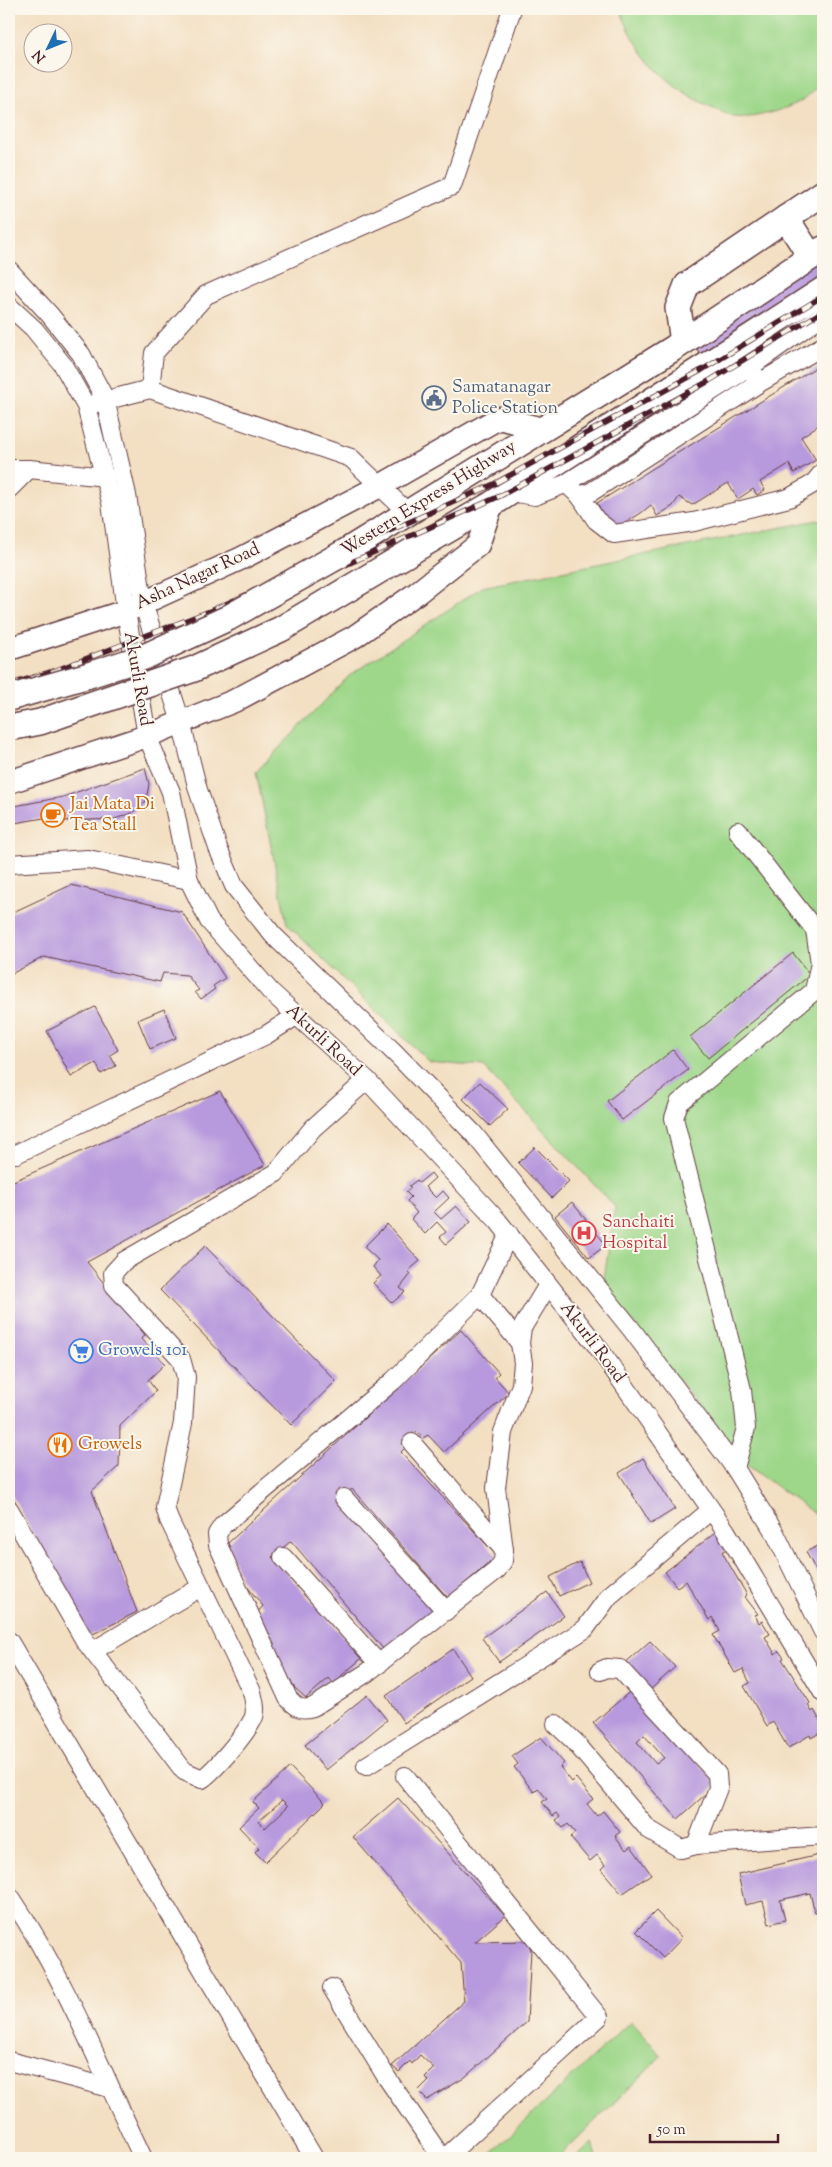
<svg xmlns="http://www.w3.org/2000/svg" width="832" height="2167" viewBox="0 0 832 2167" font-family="'Sorts Mill Goudy',serif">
<rect width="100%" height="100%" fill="#fbf7ec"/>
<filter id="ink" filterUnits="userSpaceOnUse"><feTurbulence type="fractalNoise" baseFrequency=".02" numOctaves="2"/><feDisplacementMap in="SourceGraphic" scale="10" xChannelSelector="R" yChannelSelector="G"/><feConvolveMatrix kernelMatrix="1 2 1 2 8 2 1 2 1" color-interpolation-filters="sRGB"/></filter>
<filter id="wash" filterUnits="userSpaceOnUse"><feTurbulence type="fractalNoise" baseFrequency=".0096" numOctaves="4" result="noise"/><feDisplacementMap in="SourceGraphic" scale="20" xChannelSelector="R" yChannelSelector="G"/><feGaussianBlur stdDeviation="1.12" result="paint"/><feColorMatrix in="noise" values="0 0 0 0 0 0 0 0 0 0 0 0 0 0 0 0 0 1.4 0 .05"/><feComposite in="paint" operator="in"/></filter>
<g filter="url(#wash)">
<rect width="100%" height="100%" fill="#f3dfc2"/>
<g fill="#9ed78a" stroke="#747b5a">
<path d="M620,9h203v71c-6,7 -14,16 -22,21 -15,8 -48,19 -66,16 -7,-1 -15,-6 -21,-9 -45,-19 -77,-53 -94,-99z"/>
<path d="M823,519v1001l-76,-55 -144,-180 12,-78 -131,-140 -55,-5 -142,-138 -31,-152 93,-96 133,-89z"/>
<path d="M631,2021l31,35 -105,102h-68l-1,-2z"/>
<path d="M592,2143l6,15h-22z"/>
</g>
<g id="blocks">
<g fill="#b799dd" fill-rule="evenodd">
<path d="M823,253v73l-101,63 -33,-53z"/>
<path d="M823,363v59l-22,15 15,23 -22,13 -5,-9 -29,18 5,8 -8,5 -4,-6 -15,10 -10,-16 -36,22 -13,-8 -6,9 -16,10 -6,-11 -10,8 -28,18 -16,-28z"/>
<path d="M145,768l4,16 -3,17 -14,12 -17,6 -52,2 -2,-6 -52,9v-17l54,-10z"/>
<path d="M71,885l111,27 43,66 -12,8 2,3 -14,10 -6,-7 4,-2 -12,-15 -24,-2 -3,9 -116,-25 -35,18v-61z"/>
<path d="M793,953l17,22 -102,83 -18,-21z"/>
<path d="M95,1007l23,43 -8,5 6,11 -15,8 -5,-11 -25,14 -24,-46z"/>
<path d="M164,1009l12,29 -26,11 -12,-29z"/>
<path d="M673,1050l15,20 -66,50 -15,-19z"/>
<path d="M480,1082l28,27 -18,17 -27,-27z"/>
<path d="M220,1091l45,74 -178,97 58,73 -4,3 24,26 -17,16 8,11 -36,35 -1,40 -27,25 45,121 -48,24 -80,-146v-307z"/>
<path d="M535,1147l34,34 -17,17 -34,-35z"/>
<path d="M431,1173l4,5 -10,9 11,11 7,-7 6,7 -15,14 7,7 15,-13 15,16 -25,22 -6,-7 6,-5 -9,-10 -12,12 -14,-15 6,-6 -10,-12 4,-4 -5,-5 5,-4 -2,-2 8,-6 2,3z"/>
<path d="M572,1202l34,43 -17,13 -34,-42z"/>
<path d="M387,1224l33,37 -12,10 3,3 -11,14 5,4 -13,11 -19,-20 8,-7 -8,-9 5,-7 -14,-13z"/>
<path d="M205,1246l131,135 -45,44 -131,-135z"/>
<path d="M461,1330l38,43 -4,4 14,16 -65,59 -16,-17 -5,3 -7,-7 -14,13 3,4 -4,4 96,104 -49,42 -96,-109 -9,8 96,109 -53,46 -95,-111 -19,16 90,101 -21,18 1,3 -7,6 -6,-7 -23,20 -19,-17 -31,-67 7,-8 -22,-27 -13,-36z"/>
<path d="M643,1458l32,51 -24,15 -32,-51z"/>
<path d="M716,1532l12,16 -6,4 25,43 -2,2 13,17 -3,1 4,8 3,-2 8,13 -5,3 10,17 4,-3 5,7 -2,1 28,44 -2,2 4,7 2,-2 9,16v5l-12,7 -1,-3 -22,13 -15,-26 -6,4 -23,-40 6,-3 -7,-14 -8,4 -22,-38 7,-4 -8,-14 -3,3 -23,-39 -9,6 -12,-15z"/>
<path d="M823,1543v41l-17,-32z"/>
<path d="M580,1562l9,20 -30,14 -9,-19z"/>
<path d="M547,1592l17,24 -65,46 -17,-24z"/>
<path d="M650,1641l25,26 -27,25 -25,-27z"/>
<path d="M453,1649l18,27 -67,47 -18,-27z"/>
<path d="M633,1689l84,95 -39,35 -85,-96zM644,1735l20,23 -8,6 -19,-22z"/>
<path d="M367,1695l20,25 -61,50 -21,-25z"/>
<path d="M541,1737l23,26 -4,4 12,15 4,-4 17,21 -6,5 10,12 6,-5 17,21 -5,4 11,14 5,-4 20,28 -29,20 -21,-25 4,-4 -8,-10 -7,6 -20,-24 5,-4 -7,-9 -5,4 -7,-8 4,-3 -3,-4 -4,3 -11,-14 5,-3 -9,-11 -4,4 -20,-25 4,-3 -6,-8z"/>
<path d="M290,1767l35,36 -60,59 -10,-10 4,-4 -20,-21 20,-19 -6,-6zM282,1800l6,6 -23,22 -6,-7z"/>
<path d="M398,1798l107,118 -30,26 53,-1 3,9 -4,72 -63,56 -37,22 -9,-9 10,-10 -3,-4 9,-9 -14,-13 -8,9 -2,-3 -11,11 -7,-6 72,-65 -3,-38 -108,-126z"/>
<path d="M823,1854v57l-8,2 -5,-20 -30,7 5,20 -16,4 -6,-23 -18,4 -7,-31z"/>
<path d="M656,1911l26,27 -19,20 -27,-27z"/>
</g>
</g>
</g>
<g filter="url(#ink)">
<use href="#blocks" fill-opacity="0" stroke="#633c42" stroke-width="1"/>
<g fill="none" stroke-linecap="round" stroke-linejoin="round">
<g stroke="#633c42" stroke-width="20">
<g id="minor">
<path d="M9,270l41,45 31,39 24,45 22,96 16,108 38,119 17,68 20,58 16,38 39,49 123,119 77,79 159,197 103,138 41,67 47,97"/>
<path d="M9,306l25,23 29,36 23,41 25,96 15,109 21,125 24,56 18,88 20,41 61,70 97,89 131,141 99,125 129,185 97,162"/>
<path d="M759,383l64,-37"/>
<path d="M150,389l4,-36 52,-58 246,-109 60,-177"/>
<path d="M96,403l54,-14 201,69 57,55"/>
<path d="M9,469h20l77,8"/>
<path d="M571,488l9,8 11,-4 168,-109 -9,-16"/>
<path d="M9,489l20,-20"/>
<path d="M511,492l24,4 30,-12 185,-117 73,-52"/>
<path d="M580,496l16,24 18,14 80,-12 95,-24 24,-14 10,-12"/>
<path d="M9,864l79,-5 101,21"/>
<path d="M16,1154l250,-119 30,-19"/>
<path d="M509,1234l-29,61 -87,86 -170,144 -6,9 1,11 70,153c8,9 13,13 25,9l55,-35 129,-102 6,-9 1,-11 -8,-62 7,-56 18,-47 2,-22 -3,-20 2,-15 26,-43"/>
<path d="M480,1295l40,48"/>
<path d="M412,1443l92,107"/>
<path d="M735,1468l11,-40 -4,-38 -68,-272 5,-15 135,-112 6,-28 -5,-33 -77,-99"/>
<path d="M344,1498l102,113"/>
<path d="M9,1509l76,132 99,130 18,8c14,-10 43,-44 51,-60 4,-8 1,-18 -1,-27l-83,-172 -4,-13 18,-84 3,-46 -5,-18 -67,-74 -1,-12 11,-12 152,-88 37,-45 54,-48"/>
<path d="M283,1557l96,107"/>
<path d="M9,1641l305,517"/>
<path d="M93,1651l108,-64"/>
<path d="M600,1671l7,-3 13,1 97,105 1,14 -22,57"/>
<path d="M556,1724l19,18 73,87 33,20 15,-4 127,-9"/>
<path d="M366,1766l219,-137 24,-33 102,-86"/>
<path d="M405,1776l194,241 -154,141"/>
<path d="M9,1897l3,2c53,79 90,173 131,259"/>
<path d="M332,1988l55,90 55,80"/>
<path d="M9,2061l101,27"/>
</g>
</g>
<g stroke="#633c42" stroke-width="25">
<g id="major">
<path d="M9,649l117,-38 116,-53 138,-72 119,-68 43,11"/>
<path d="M9,782l138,-46 87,-35 120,-64 63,-44 61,-48 14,-41"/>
</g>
</g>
<g stroke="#633c42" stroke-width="28">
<g id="highway">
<path d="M786,218l25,39"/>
<path d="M683,342l-5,-34 9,-23 136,-92"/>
<path d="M412,551l80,-47 331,-214"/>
<path d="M340,555l334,-207 149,-99"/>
</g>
</g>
<use href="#minor" stroke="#fff" stroke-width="18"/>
<use href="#major" stroke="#fff" stroke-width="22"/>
<use href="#highway" stroke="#fff" stroke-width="25"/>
<g stroke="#4a1f2b" stroke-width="5.5">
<g id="rail">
<path d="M9,685l45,-14 156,-60 284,-127 208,-114 121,-74"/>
<path d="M9,698l50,-15 156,-60 285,-127 209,-115 114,-70"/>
</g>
</g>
<use href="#rail" stroke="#fbf7ec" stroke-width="4" stroke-dasharray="11" stroke-linecap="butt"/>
<g stroke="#633c42" stroke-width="28" stroke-linecap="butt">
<g id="highway-bridge">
<path d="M9,698l80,-23 55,-18 84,-39 112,-63"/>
<path d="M9,728l31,-6 154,-53 87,-40 131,-78"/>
</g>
</g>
<use href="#highway-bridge" stroke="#fff" stroke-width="25"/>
</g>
</g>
<defs>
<g id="civic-ring" transform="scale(1.25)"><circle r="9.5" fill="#fbf7ec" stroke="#5c6f8a" stroke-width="1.5"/><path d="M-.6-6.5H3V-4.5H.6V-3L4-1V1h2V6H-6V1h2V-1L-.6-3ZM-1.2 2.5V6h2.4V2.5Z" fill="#5c6f8a"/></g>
<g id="cafe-ring" transform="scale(1.25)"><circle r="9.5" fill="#fbf7ec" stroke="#e8710a" stroke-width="1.5"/><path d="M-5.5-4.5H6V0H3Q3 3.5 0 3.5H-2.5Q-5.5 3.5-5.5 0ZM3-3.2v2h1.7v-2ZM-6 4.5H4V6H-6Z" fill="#e8710a"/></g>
<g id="hospital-ring" transform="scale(1.25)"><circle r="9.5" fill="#fbf7ec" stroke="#e0444e" stroke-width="1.5"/><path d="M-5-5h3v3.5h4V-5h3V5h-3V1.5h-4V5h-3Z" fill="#e0444e"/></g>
<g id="supermarket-ring" transform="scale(1.25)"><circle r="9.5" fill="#fbf7ec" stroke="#3f7fe0" stroke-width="1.5"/><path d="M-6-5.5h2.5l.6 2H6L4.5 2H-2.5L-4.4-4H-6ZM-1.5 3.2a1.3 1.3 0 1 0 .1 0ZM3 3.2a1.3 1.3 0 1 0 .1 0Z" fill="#3f7fe0"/></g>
<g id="restaurant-ring" transform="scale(1.25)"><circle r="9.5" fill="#fbf7ec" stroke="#e8710a" stroke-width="1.5"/><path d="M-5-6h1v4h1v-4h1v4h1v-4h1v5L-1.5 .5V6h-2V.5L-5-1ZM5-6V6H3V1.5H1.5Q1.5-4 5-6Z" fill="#e8710a"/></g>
</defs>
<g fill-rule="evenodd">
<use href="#civic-ring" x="434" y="398"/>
<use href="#cafe-ring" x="53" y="815"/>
<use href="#hospital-ring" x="584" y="1233"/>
<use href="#supermarket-ring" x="81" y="1351"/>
<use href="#restaurant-ring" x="60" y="1445"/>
</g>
<g text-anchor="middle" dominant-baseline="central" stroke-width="4" stroke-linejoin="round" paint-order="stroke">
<g font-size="18" fill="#4e5e75" stroke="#fbf7ec" text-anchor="start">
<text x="452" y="388">Samatanagar<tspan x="452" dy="21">Police Station</tspan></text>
</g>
<g font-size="18" fill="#4a1f2b" stroke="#fbf7ec">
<text transform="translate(429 499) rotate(-32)">Western Express Highway</text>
<text transform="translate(198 577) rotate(-25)">Asha Nagar Road</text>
<text transform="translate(137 679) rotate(80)">Akurli Road</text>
<text transform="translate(323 1041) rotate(43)">Akurli Road</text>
<text transform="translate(592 1343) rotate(53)">Akurli Road</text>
</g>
<g font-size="18" fill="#c56008" stroke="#fbf7ec" text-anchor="start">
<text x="70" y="805">Jai Mata Di<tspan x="70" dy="21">Tea Stall</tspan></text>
<text x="78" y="1445">Growels</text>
</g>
<g font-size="18" fill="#be3a42" stroke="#fbf7ec" text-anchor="start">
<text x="602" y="1223">Sanchaiti<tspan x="602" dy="21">Hospital</tspan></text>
</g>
<g font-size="18" fill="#366cbe" stroke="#fbf7ec" text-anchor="start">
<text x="98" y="1351">Growels 101</text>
</g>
</g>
<rect width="832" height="2167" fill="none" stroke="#fbf7ec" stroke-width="30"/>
<g transform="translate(48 48) rotate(227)"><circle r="24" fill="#fbf7ec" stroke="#b4a19f"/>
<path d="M0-4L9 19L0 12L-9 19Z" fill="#1f6fb2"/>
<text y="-8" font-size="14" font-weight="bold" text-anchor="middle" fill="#4a1f2b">N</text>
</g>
<path d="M650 2134v8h128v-8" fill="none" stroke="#4a1f2b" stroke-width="2.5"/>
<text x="657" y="2134" font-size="15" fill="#4a1f2b" stroke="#fbf7ec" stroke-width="4" paint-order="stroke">50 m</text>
</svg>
